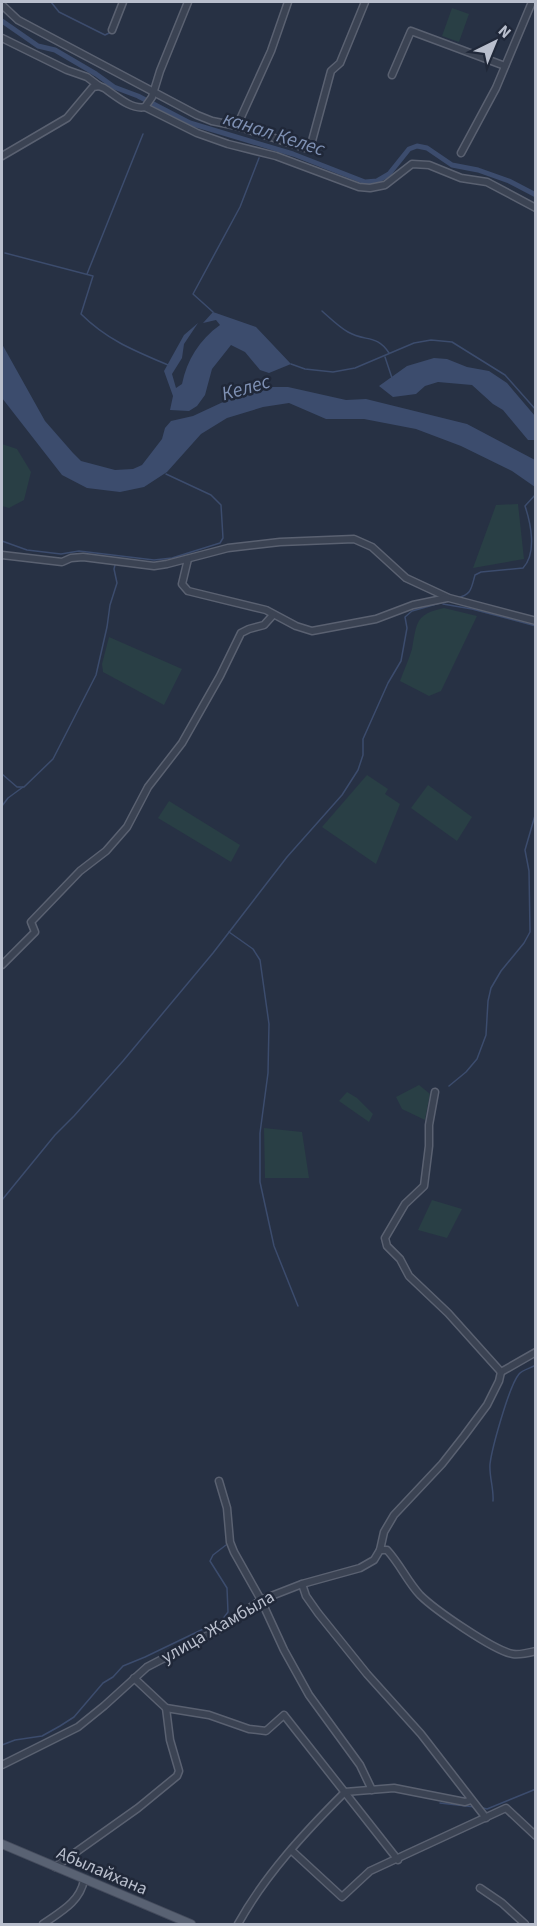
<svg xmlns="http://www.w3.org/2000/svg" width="537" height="1926" viewBox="0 0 537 1926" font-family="'Source Sans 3',sans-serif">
<rect width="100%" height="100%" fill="#273144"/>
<g fill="#293f45">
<path d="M452,8l17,6 -10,28 -17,-6z"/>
<path d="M2,444l15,5 14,23 -7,28 -15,8 -7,-2z"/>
<path d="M518,504l6,55 -51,9 23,-63z"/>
<path d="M444,608l33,8 -36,75 -12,5 -29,-15c4,-11 9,-22 12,-32 5,-26 3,-35 32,-41z"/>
<path d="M109,637l73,32 -18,36 -61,-33 -1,-8z"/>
<path d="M367,775l21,14 -3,5 15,10 -24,60 -54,-37z"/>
<path d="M428,785l44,32 -15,24 -46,-33z"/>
<path d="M169,801l71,44 -9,17 -73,-44z"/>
<path d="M419,1085l11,9 -5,26 -23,-11 -6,-12z"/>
<path d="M347,1092l10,6 16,16 -4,8 -30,-21z"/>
<path d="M264,1128l38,4 7,46h-44z"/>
<path d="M432,1200l30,9 -15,29 -29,-8z"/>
</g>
<g fill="#3c4c6d">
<path d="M213,312l43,15 35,37 -22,9 -9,-3 -15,-18 -14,-7 -19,24 -7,26 -8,11 -8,5 -19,-1 3,-14 -9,-25 20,-36 14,-12 -14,21 -2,14 -10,16 4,14 6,-4c5,-24 17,-44 38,-59l-4,-5 -13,3z"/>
<path d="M2,344l43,77 28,32 8,8 34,9 18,-1 9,-4 20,-26 3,-11 6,-7 22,-5 43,-20 37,-9h15l58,13 20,-1 101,25 68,36v27l-23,-16 -51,-25 -45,-17 -52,-10h-38l-37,-16 -26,4 -36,11 -26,16 -34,38 -23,15 -24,5 -33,-4 -25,-13 -60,-77z"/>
<path d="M434,358l13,1 20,8 22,4 18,12 28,33v24h-7l-25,-30 -10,-6 -21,-19 -34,-3 -13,4 -9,8 -23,3 -14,-11 28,-20z"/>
</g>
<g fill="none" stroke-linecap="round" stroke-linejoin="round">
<g stroke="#3c4c6d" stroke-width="1.5">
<path d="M51,2l8,10 46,23 6,-3"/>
<path d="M5,253l88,23 -12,38c26,26 54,37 87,51"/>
<path d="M87,274l56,-140"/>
<path d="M322,311c8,7 17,16 26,21 17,10 29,2 41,21"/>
<path d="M213,312l-20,-18 47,-87 19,-49"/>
<path d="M385,357l7,21"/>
<path d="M291,364l14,5 28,3 22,-4 59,-25 17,-3 21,2 53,33 31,35"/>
<path d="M2,541l25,9 34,4 18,-3 75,9 18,-2 48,-15 3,-5 -2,-33 -10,-10 -45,-21"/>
<path d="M457,598c15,-4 14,-9 18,-23l6,-3 42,-4c14,-15 8,-44 2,-62l11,-12"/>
<path d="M443,604l29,5 64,17"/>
<path d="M2,774l15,13h7l29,-28 43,-84 11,-48 3,-22 7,-22 -3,-14 1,-4"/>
<path d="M2,806l6,-8 15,-11"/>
<path d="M229,932l24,17 7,11 9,64 -1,49 -8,60v49l14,64 24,60"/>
<path d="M449,1086l17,-14 11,-13 9,-24 2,-34 3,-13 10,-17 23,-28 6,-11 -1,-61 -4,-21 11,-38"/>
<path d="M2,1200l53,-65 19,-19 49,-55 90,-108 74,-96 55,-62 16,-25 5,-15v-16l25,-56 13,-22 6,-33 -2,-11 7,-6 35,-10"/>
<path d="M493,1501c1,-12 -4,-25 -3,-37 2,-16 19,-78 29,-90 3,-4 12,-6 17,-9"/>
<path d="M2,1745l13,-5 27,-4 18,-10 14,-9 29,-34 10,-6 10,-11 22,-9 77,-37 6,-8 -1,-24 -17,-27 3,-6 13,-10"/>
<path d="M440,1803l35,4"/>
<path d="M483,1808l4,1 49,-20"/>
</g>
<path stroke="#3c4c6d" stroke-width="5" d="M2,21l36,25 17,4 41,24 18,13 24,9 52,27 103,31 72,28 12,-1 12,-7 20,-25 8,-3 10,2 25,17 26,5 31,11 27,14"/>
<g stroke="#5a6171" stroke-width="9">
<g id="minor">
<path d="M2,5l16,15 179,95 15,6 25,5 68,22 7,-7 19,-70 9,-8 25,-61"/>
<path d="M112,30l11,-28"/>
<path d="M2,38l65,32 20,7 12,9"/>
<path d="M392,75l19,-44 94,35"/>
<path d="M145,107l52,26 31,11 48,12 83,31 11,1 15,-3 27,-21 17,1 32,13 26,4 49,26"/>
<path d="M237,126l34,-75 17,-49"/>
<path d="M461,153l35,-65 36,-86"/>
<path d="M2,156l65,-38 26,-31 6,-1 5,2c11,7 27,22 41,19l7,-10 8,-26 28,-69"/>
<path d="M2,555l60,7 9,-4 12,-1 71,9 13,-2 61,-16 52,-6 74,-3 18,8 34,31 43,20 87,23"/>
<path d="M188,559l-6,25 6,7 78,19 30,16 16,5 64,-12 37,-14 34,-7"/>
<path d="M2,965l33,-33 -4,-10 49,-51 26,-20 21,-24 21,-40 34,-44 38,-67 21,-43 8,-4 15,-4 9,-10"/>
<path d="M435,1092l-6,33v21l-5,40 -19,18 -20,34 2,8 13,13 9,17 39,37 53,59"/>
<path d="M501,1372l35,-20"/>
<path d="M219,1481l8,27 3,34 4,10 27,48 23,50 25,45 51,70 12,25"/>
<path d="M380,1550h7c13,14 20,31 33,45 14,14 74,56 93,59 7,1 15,-1 23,-3"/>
<path d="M302,1584l4,12 12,17 49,61 54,60 65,84"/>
<path d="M134,1678l32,30 43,7 40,14 17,2 18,-16 114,145"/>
<path d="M2,1765l76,-38 26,-21 43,-39 73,-38 41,-29 41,-16 58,-16 14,-8 6,-10 4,-18 10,-17 48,-51 22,-28 23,-31 12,-24 2,-9"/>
<path d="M291,1850l51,47 28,-26 136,-63 30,28"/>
<path d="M55,1867l83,-59 39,-32 2,-5 -9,-31 -4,-32"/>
<path d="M480,1888l22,15 23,21"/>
<path d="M43,1924c17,-12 37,-22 41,-44"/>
<path d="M238,1924c27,-49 67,-92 107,-132l49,-4 71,14 6,-2"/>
</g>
</g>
<g stroke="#454c5d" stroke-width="10">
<path id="major" d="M2,1844l189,80"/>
</g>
<use href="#minor" stroke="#3b4353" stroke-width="6"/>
<use href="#major" stroke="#596273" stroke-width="8"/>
</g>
<g text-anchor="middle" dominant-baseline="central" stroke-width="5" stroke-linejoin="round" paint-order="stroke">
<g font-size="18" fill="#b9bfcd" stroke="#202839">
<text transform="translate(218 1627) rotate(-30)">улица Жамбыла</text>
<text transform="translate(102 1871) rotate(23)">Абылайхана</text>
</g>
<g font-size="20" font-style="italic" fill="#7f91b4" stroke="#202839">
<text transform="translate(274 134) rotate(18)">канал Келес</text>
<text transform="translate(246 388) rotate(-16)">Келес</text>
</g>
</g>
<rect width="537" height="1926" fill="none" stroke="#b9bfcd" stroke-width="6"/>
<g transform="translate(495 42) rotate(43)" stroke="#202839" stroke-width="4.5" paint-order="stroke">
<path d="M0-4.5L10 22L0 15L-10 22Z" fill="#b9bfcd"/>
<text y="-9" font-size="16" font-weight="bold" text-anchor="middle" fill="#b9bfcd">N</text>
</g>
</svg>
